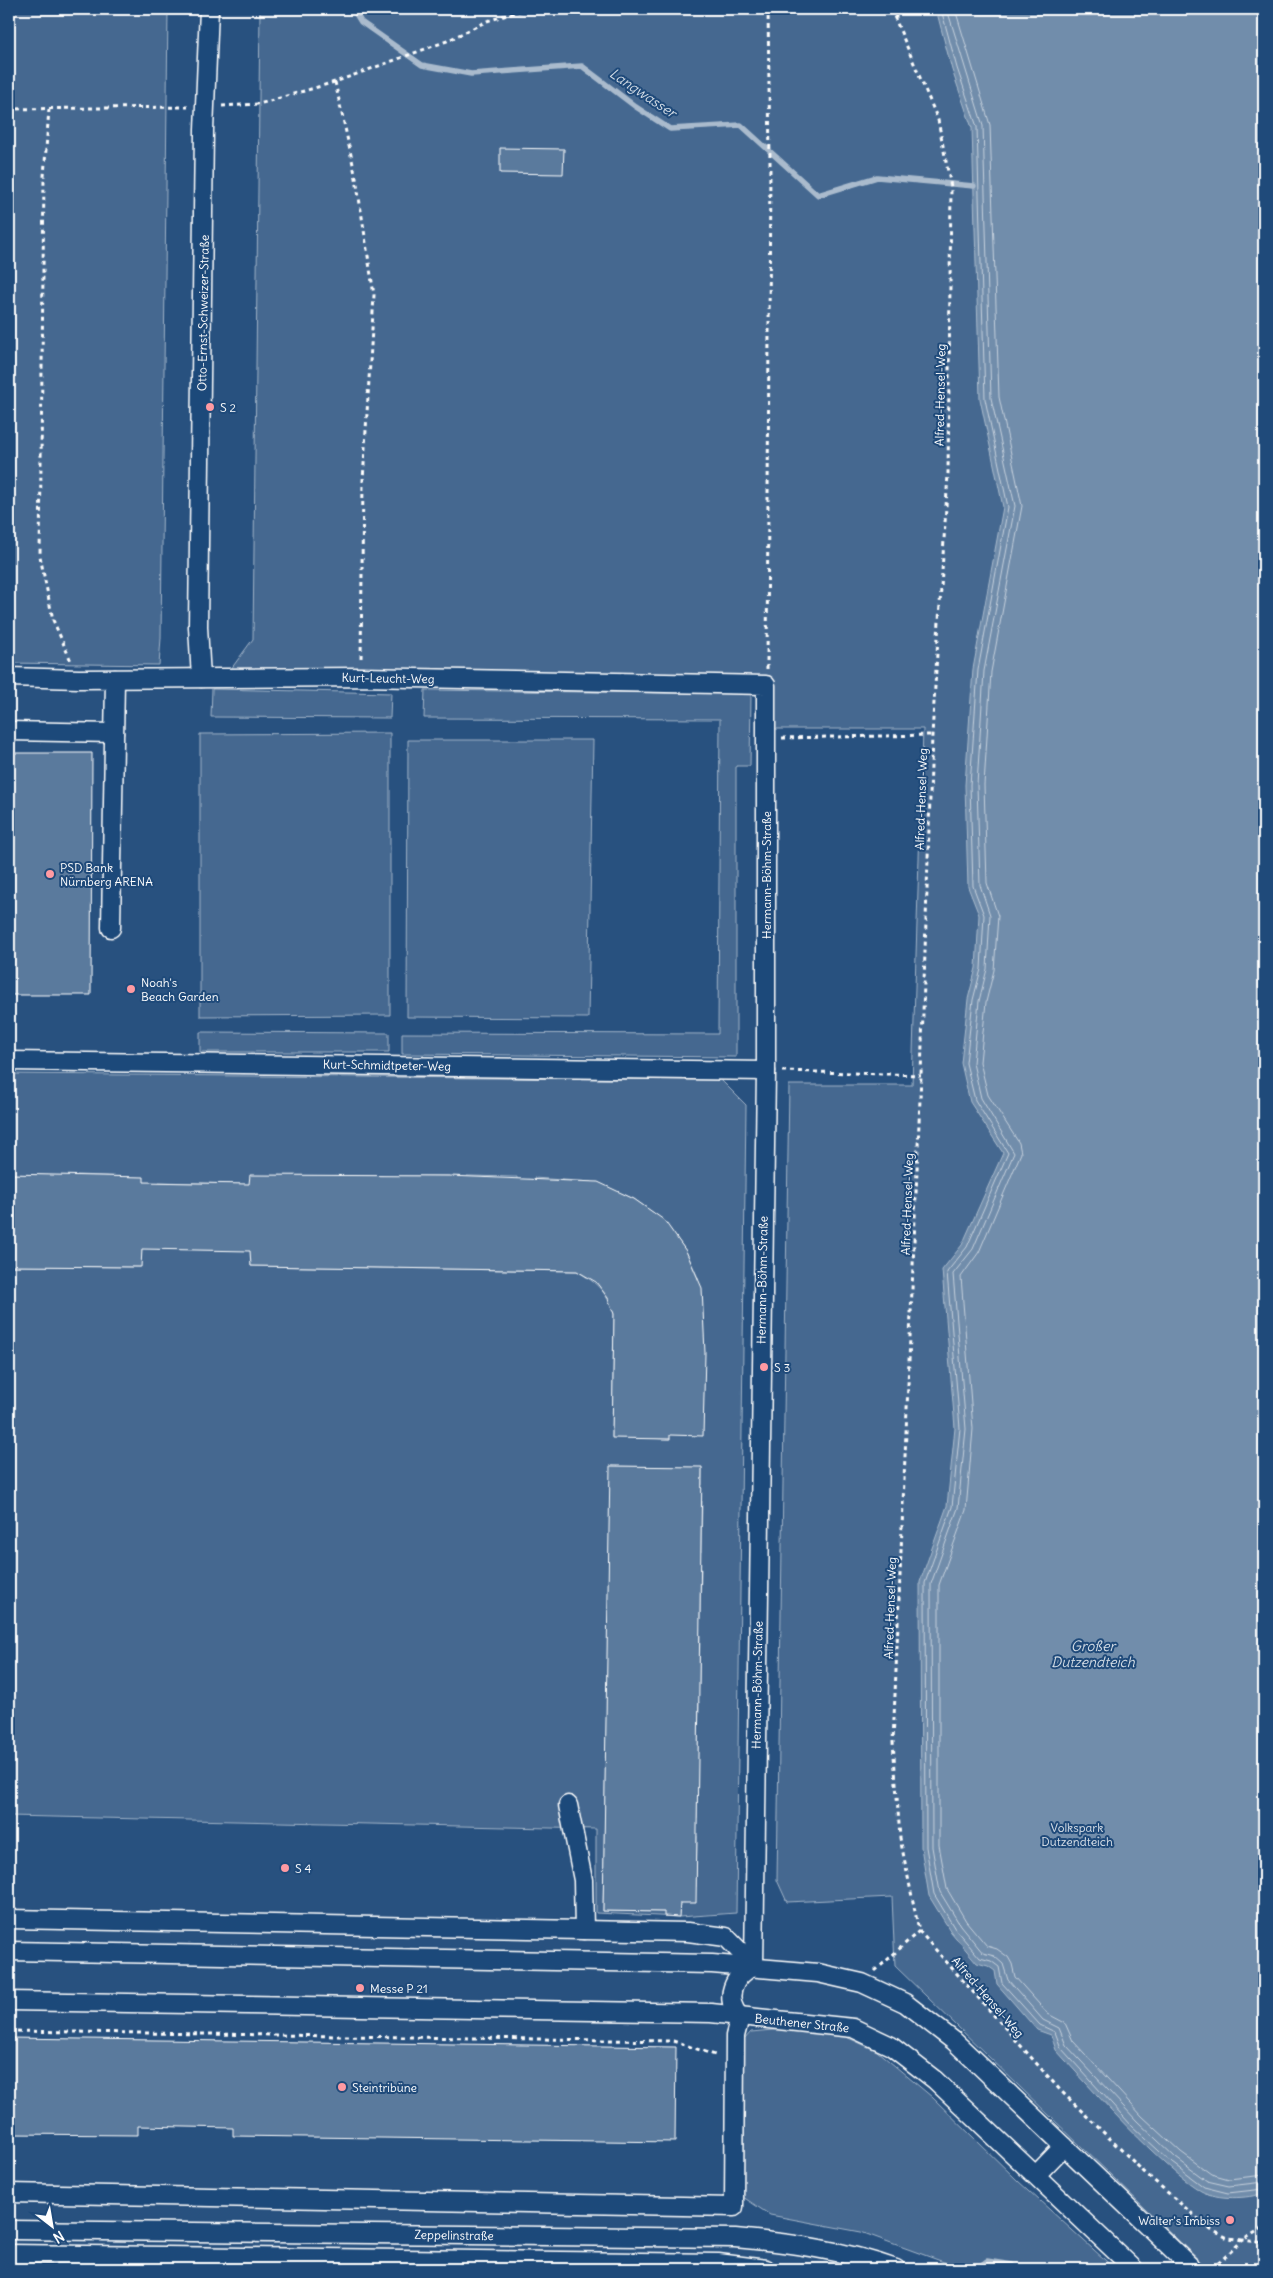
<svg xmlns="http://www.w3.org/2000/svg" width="1273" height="2278" viewBox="0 0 1273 2278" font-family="Delius,sans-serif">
<rect width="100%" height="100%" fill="#28517f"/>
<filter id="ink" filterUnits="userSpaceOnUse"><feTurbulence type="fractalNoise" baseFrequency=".02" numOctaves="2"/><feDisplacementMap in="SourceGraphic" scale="10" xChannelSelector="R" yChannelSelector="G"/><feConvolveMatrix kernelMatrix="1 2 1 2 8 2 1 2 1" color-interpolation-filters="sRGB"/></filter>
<g filter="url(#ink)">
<g fill="#446890" stroke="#a2b4c8" fill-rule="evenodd">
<path d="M9,9h159l-7,629 -2,27 -150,-2z"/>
<path d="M260,9h1004v2260h-56l-313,-303 -3,-69 -105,5 -10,-22 12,-795h123l11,-356h-151l1,-49 -542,-11 22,-30z"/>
<path d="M212,689l179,4 -1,25 -179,-1z"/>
<path d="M425,690l326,4 -1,72h-14v291l-334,-3v-21l316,1 2,-315 -296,-1z"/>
<path d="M390,733v282l-190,1v-282z"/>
<path d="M408,740h185l-5,278 -181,-1z"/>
<path d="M200,1032l189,1v19h-189z"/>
<path d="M9,1074l712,6 25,25 -10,808 -57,4 -83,-4v-84l-587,-13v-550l131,1 5,-57h-16l-1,-33 -51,-2v34h-16v-33l-50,-2v33h-2zM266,1176h51l-1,33 16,1 1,-34h50l-1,33 17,1 1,-34h50l-1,33 16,1 2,-34 50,1 -1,34h16l2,-33 58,4 -10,32 16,4 9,-31 27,12 24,17 -24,23 11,12 24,-23 17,23 12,27 -32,9 4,16 32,-8 2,57h-33v16l33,1 -1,50h-33l-1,20 -57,-2 2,-123c-8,-23 -16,-30 -37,-43l-326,-5 -2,-57h16zM159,1182l73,2 -1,66 -74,-1zM611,1466l91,2v17l-33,-1 -1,17h34l-1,51 -33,-1v16l33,1 -1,51 -33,-1v16l33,1 -1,50h-32l-1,16 33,1 -1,50h-32v16h31v51h-32v16l32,1 -1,51 -32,-1 -1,26 -60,-1z"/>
<path d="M783,2029l59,6 35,16 55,46 86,84 97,88h-152l-102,-37 -91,-17 -30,-20 3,-154 8,-9z"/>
</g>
<path fill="#718dab" stroke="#aabbcd" d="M936,9h328v2184c-17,6 -46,7 -63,-2 -18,-11 -35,-27 -50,-41 -34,-32 -64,-66 -95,-100l-5,-15 -14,-5 -40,-46 -2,-13 -7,-5 -11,-3 -26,-31 -22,-36 -8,-49 -1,-265 27,-76 8,-78 -13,-158 20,-25 41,-92 -33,-51 -9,-39 7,-64 8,-31 3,-53 -11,-28 -3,-102 8,-116 30,-162 -23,-108 -8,-271 -20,-58z"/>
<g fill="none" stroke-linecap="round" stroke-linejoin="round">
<g stroke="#c6d1dd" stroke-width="1">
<path d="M941,9l16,59 20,59 8,272 23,108 -30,163 -8,115 3,101 11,29 -3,54 -8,31 -7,63 9,37 33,53 -41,94 -20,25 13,156 -8,79 -27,76 1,264 8,47 21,35 25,29 11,3 8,6 3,16 38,42 15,7 6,16 71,78 40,37 32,24 24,6 36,-4"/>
<path d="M947,9l36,117 8,272 24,108 -31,165 -7,114 3,100 10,30 -3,54 -8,32 -6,62 8,35 33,55 -41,96 -20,25 13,155 -8,79 -27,76 1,263 8,45 20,33 23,28 11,3 9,8 5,16 35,40 16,8 7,17 71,76 39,37 31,23 22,5 35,-4"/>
<path d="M955,9l35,116 9,272 23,109 -31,166 -7,113 3,98 11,33 -4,54 -8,32 -6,60 8,33 31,48 2,10 -42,99 -18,25 12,152 -7,81 -27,75v260l8,44 19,32 21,25 10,3 11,8 4,7 3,13 33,37 17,9 8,18 69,75 39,36 30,22 18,5 35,-4"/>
</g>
<g stroke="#aabbcd" stroke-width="5.5">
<path d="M353,9l8,13 61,43 49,9 111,-8 54,41 34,22 71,-4 77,70 59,-18 97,9"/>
<path d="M976,2269l11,-8 25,4 2,4"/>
</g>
</g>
<g fill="#5a7a9d" stroke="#fff">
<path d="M500,148l64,1 -1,25 -63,-1z"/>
<path d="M9,753h83l-1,242h-82z"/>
<path d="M9,1174l135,3v5l105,2 1,-9 200,1 148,6 36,17 30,21 22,31 16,37 3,65 -2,83 -33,-1v4l-58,-1 2,-124 -6,-16 -12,-16 -19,-11 -326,-5 -1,-15 -108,-2 -1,18 -132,-1z"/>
<path d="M610,1466l92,1 -6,436h-16l-1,14 -15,-1v-4l-61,-1z"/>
<path d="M9,2038l667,9 -1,95 -442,-6v-8l-95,-2v9l-129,-1z"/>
</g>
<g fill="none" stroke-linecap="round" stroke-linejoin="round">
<g stroke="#fff" stroke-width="21">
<g id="minor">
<path d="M9,677l70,2 282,-2 405,8v386l-12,895"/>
<path d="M201,678l-3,-51 6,-497 5,-121"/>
<path d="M9,731l105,2"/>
<path d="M111,928l4,-249"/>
<path d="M9,1061l757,10"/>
<path d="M568,1805l15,75 1,50"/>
<path d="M9,1919l679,13 38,5 28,29"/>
<path d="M9,1951l703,13 106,9 44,10 43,20 49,38 239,228"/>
<path d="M9,2001l702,12 142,15 38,18 44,34 199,189"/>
<path d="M740,2017c-17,-19 -7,-41 14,-51"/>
<path d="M1036,2175l28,-29"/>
<path d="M9,2193l725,14 1,-171 5,-19"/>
<path d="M9,2230l726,8c55,5 109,12 161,31"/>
<path d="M9,2254l709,9 48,6"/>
</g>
</g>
<g stroke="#fff" stroke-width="3" stroke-dasharray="4 4" stroke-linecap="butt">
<path d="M891,9l47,111 13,67 -3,287 -16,261 -11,340 -28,667 7,96 19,93 142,160 83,81 67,58 17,8 15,2 21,-13"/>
<path d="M896,18v-9"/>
<path d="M335,82l21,96 18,117 -11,186 -2,179"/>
<path d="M222,106l37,-2 76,-22 112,-41 40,-20 40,-12"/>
<path d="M9,109l179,-2"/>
<path d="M49,109l-5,67 -4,380 13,64 18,41"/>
<path d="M767,669l3,-507 -2,-153"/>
<path d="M782,738l150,-3"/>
<path d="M782,1071l139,4"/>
<path d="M875,1971l44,-40"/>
<path d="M9,2031l664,10 45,15"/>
<path d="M1212,2269l31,-29 21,3"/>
</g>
<use href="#minor" stroke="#1f4a7a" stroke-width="18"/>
</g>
</g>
<g fill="#ff9aa2" stroke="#1f4a7a" stroke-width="2">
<circle cx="210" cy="407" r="5"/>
<circle cx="50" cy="874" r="5"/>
<circle cx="131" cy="989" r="5"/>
<circle cx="764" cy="1367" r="5"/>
<circle cx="285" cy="1868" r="5"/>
<circle cx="360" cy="1988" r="5"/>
<circle cx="342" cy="2087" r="5"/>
<circle cx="1230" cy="2220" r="5"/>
</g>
<g text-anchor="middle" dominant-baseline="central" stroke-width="4" stroke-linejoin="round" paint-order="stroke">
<g font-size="12" fill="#fff" stroke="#1f4a7a">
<text transform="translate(203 313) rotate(-89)">Otto-Ernst-Schweizer-Straße</text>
<text transform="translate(940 395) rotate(-89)">Alfred-Hensel-Weg</text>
<text transform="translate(388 678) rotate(1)">Kurt-Leucht-Weg</text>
<text transform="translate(921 799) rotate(-88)">Alfred-Hensel-Weg</text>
<text transform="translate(766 875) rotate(-90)">Hermann-Böhm-Straße</text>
<text transform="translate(387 1065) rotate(1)">Kurt-Schmidtpeter-Weg</text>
<text transform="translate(907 1204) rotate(-88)">Alfred-Hensel-Weg</text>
<text transform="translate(762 1280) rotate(-89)">Hermann-Böhm-Straße</text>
<text transform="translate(890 1608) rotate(-88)">Alfred-Hensel-Weg</text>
<text transform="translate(757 1685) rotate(-89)">Hermann-Böhm-Straße</text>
<text transform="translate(988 1997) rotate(49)">Alfred-Hensel-Weg</text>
<text transform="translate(802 2023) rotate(6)">Beuthener Straße</text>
<text transform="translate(454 2235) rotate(1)">Zeppelinstraße</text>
</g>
<g font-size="12" fill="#fff" stroke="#1f4a7a" text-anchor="start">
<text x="220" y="407">S 2</text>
<text x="60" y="867">PSD Bank<tspan x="60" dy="14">Nürnberg ARENA</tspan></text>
<text x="141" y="982">Noah's<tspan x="141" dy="14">Beach Garden</tspan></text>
<text x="774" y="1367">S 3</text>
<text x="295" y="1868">S 4</text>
<text x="370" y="1988">Messe P 21</text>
<text x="352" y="2087">Steintribüne</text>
<text x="1220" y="2220" text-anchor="end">Walter's Imbiss</text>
</g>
<g font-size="12" fill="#dae1e9" stroke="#1f4a7a">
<text x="1077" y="1827">Volkspark<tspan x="1077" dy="14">Dutzendteich</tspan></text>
</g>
<g font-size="14" font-style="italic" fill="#d4dde6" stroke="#1f4a7a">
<text transform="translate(643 93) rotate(34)">Langwasser</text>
<text x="1093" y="1646">Großer<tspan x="1093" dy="16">Dutzendteich</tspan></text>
</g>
</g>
<rect width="1273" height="2278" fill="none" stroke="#1f4a7a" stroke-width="30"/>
<rect x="15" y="15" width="1243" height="2248" fill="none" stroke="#fff" stroke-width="2" filter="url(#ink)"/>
<g transform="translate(52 2226) rotate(149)" stroke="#1f4a7a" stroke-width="4" paint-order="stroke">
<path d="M0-4L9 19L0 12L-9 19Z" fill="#ffffff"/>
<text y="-8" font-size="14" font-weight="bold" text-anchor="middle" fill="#ffffff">N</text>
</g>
</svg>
